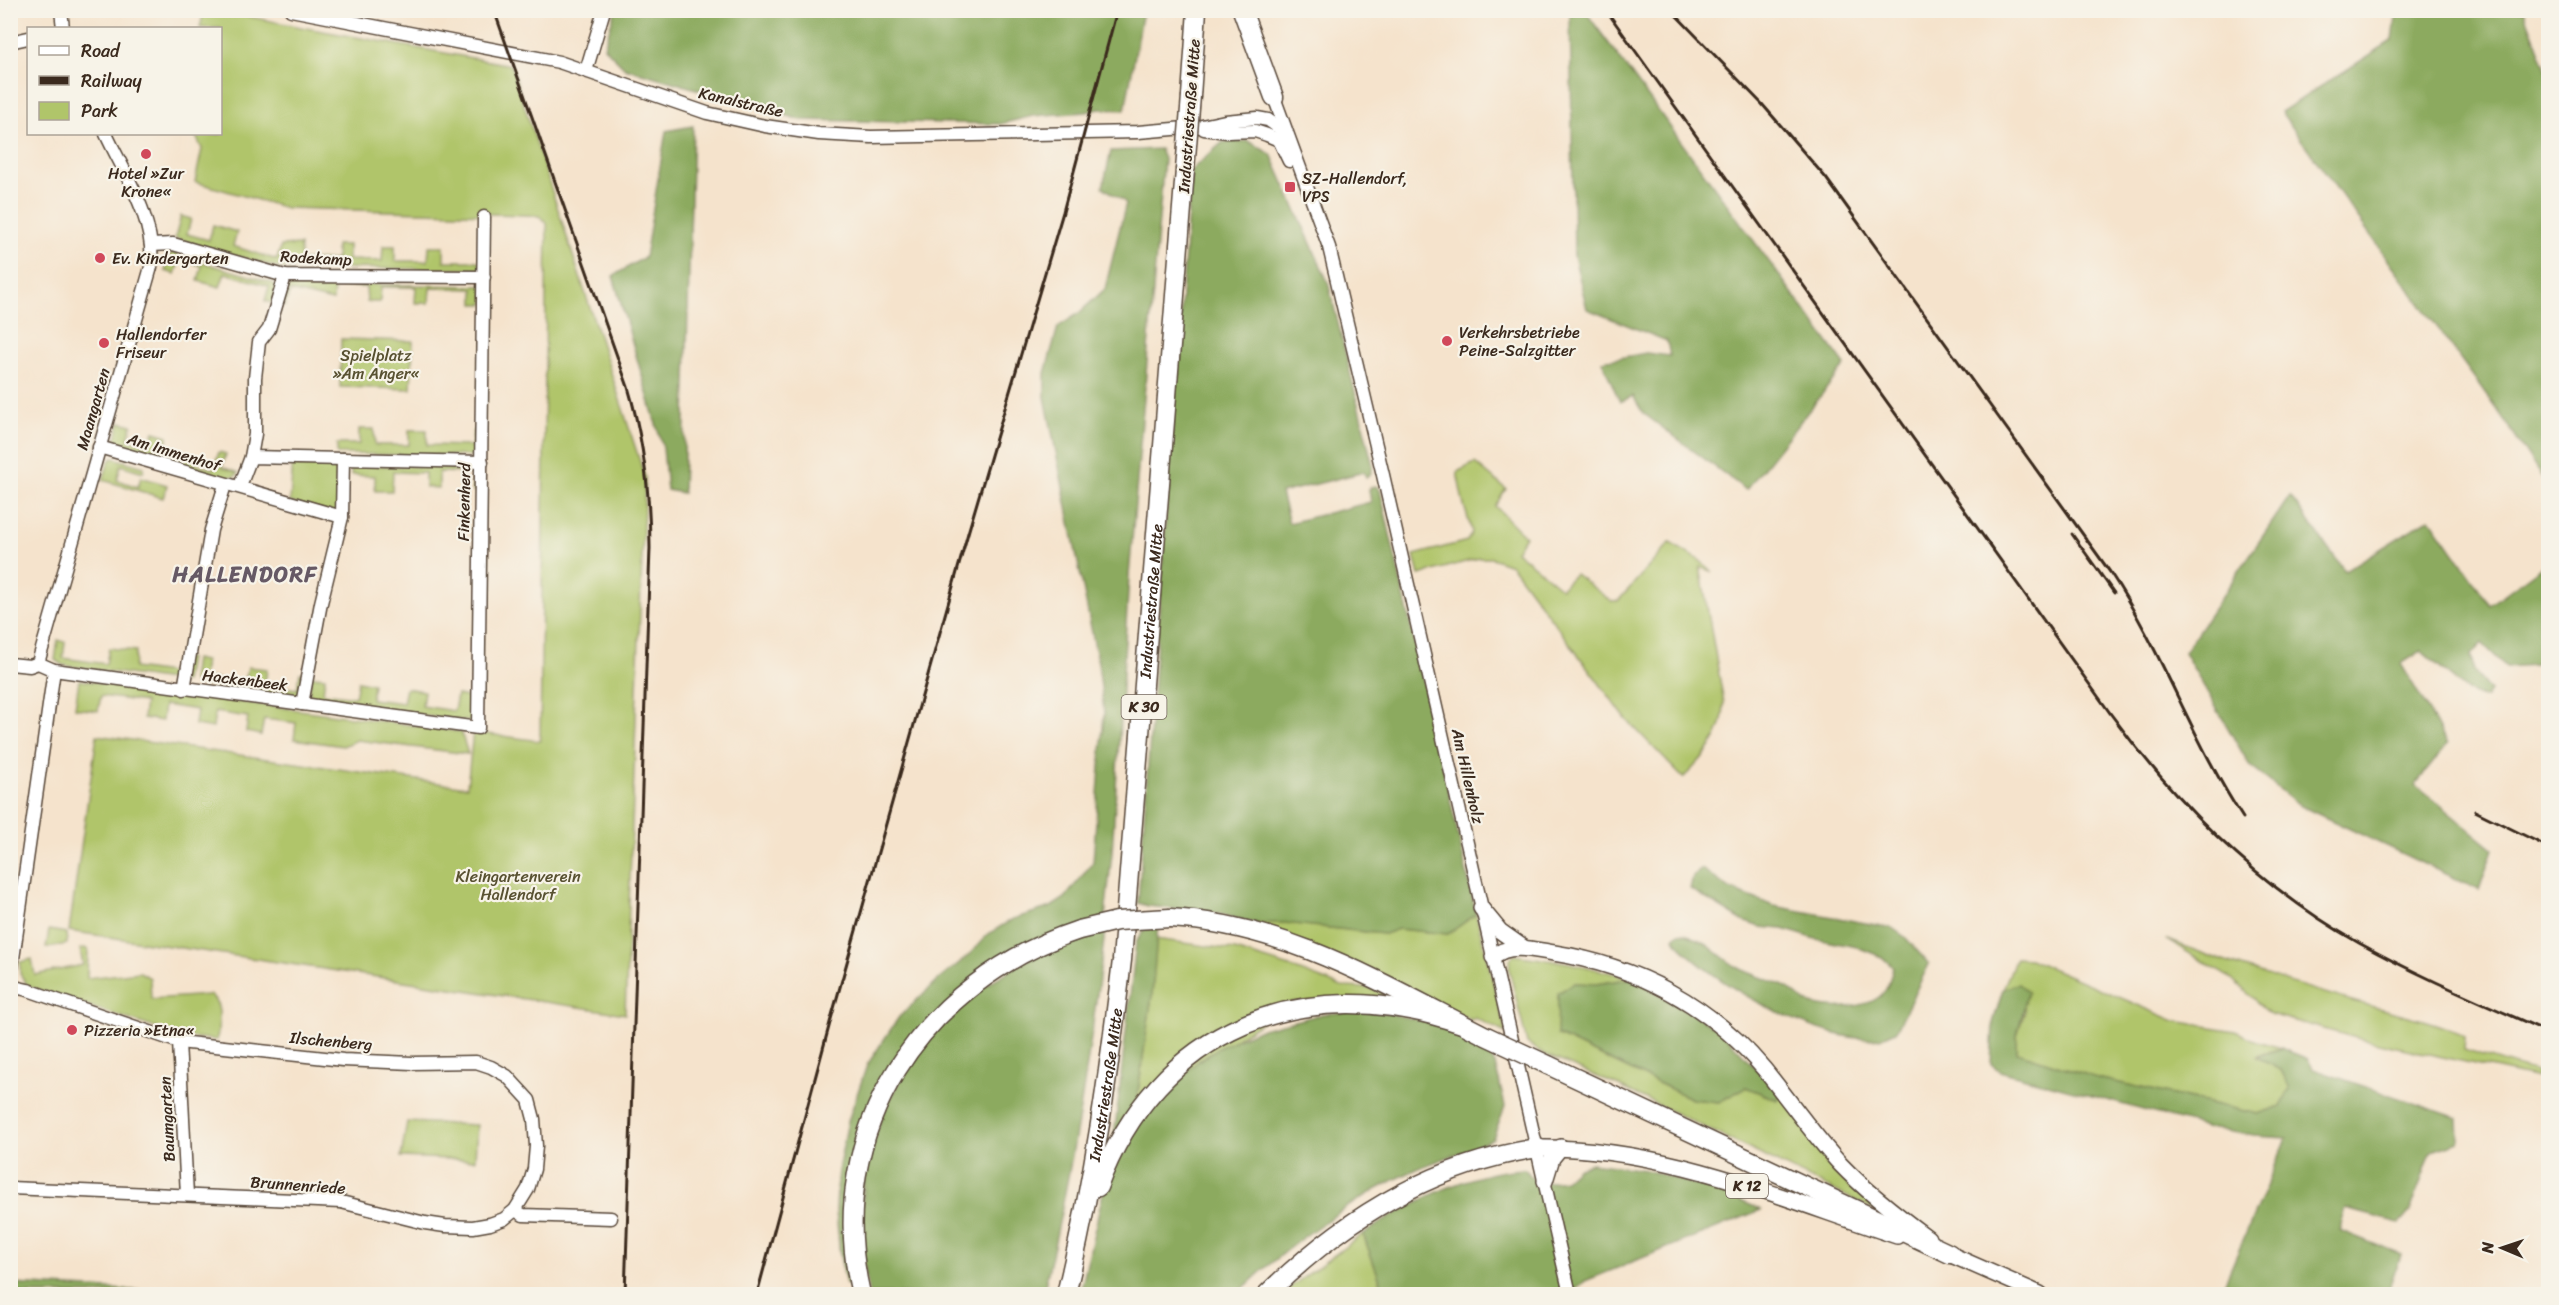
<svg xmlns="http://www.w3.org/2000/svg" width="2559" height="1305" viewBox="0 0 2559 1305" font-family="Sriracha,sans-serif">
<rect width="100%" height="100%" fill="#f7f3e8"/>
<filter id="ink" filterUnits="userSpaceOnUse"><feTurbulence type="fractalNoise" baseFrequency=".0167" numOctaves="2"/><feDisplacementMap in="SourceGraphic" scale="12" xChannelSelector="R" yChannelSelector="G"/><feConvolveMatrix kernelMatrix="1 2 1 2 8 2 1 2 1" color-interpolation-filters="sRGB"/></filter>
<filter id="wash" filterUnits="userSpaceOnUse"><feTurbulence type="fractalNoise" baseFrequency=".008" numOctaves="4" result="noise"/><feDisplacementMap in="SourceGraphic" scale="24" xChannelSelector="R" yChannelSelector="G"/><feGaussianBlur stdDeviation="1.35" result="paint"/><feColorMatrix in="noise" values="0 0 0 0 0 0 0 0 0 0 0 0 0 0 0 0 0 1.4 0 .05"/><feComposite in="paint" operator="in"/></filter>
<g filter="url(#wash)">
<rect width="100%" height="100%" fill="#f5e3cc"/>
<g fill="#b0c56a" stroke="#767844" stroke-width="1.5">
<path d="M204,11h17l85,17 205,37 134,412 -20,537 -556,-83 28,-196 370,52 6,-55 67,9 7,-518 -8,-7 -15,-1 -238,-7 -91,-26 7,-33 -7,-15h25v-106h-20z"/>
<path d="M181,216l10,3 -4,15 22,6 4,-15 24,7 -4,14 44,14 4,-14 19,-1 1,15h35v-15h12v15l34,1 1,-15h12v15h33l1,-15h15v15h34l6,8 -205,-1 -104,-30z"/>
<path d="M171,253l102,30 4,5 -5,15 -7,-2 4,-15 -44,-13 -5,14 -22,-6 4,-15 -22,-7 -5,15 -10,-3z"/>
<path d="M292,284l29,6 2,-6 161,2v18h-10v-15l-44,-1 -1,15h-14l1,-16h-35l-1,15h-13l-1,-15 -32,-1 -1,15 -43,-10 -5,15 -3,-1 6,-19z"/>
<path d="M341,339l72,2 -2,48 -71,-2z"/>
<path d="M120,422l12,3 -4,14 22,7 4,-14 14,4 -4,14 31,10 -1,3 19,6 6,-17 7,2 -4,13 16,6 -1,2 -8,3 -5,-1 -108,-32 -1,-4z"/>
<path d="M359,429h15l1,16h34v-15h18v15l45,1 1,-15h9v25l-145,-2v-10h22z"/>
<path d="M113,458l31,9 -1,5 -22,-7 -4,15 21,7 3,-10 26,8 -4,13 -60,-18 6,-19z"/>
<path d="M293,458l50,1 -1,58 -52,-15z"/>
<path d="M1475,463l31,26 -11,17 30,30 -9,15 45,37 14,-14 36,27h7l52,-58 28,16 15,13 -13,-5 24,136c0,32 -18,53 -41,75l-57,-59 -115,-154 -19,-7h-13l-60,17 -5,-20 53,-14 5,-9 -9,-30 -6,-30z"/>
<path d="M352,465l129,3v23h-9v-18l-33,-1v16l-14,-1v-14l-32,-1 -1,19h-17v-15l-24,-1z"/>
<path d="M58,640l7,2 -2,16 43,6 3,-16 27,3 -2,17 43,6 3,-17 9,1 -4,24 -122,-17 -8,-5z"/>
<path d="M195,659l10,2 -2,16 42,6 3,-16 19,2 -2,16 32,4 3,-16 8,2 -5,24 -108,-15 -3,-5z"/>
<path d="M312,676l13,1 -2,16 32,4 3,-16 15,3 -2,15 32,4 3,-15 18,3 -2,15 32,5 3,-16 21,4v24l-166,-23 -3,-9z"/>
<path d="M79,680l382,52 7,22 -111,-14 -14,6 -49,-7 2,-16 -32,-4 -3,16 -15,-3 2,-15 -33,-5 -2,16 -18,-3 2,-15 -33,-5 -2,16 -19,-3 2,-16 -44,-6 -3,15 -23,-3z"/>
<path d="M1476,914l30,119 -31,-15 -3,2 -219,-97h32l99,11 14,-5 50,5z"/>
<path d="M49,930l17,3 1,11 -21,4z"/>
<path d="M1155,939l80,11 52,16 55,21 26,1 51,18 -127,-4 -156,103 16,-110z"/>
<path d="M2166,939c63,26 128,45 193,64 36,10 73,17 106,33l-1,14 84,26v4l-188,-41 -90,-25 -38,-35z"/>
<path d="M85,948l3,2 -1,28 53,-6 10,6 1,21 59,-4c14,9 8,30 7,45l-37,-4 -152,-50 -8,-12v-12l12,-3 3,16 48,-10 -3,-16z"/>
<path d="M1514,955l56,8 63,15 -36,6 -23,-1 -17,52 135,64 27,3 27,-15 31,13 3,-6 99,114 -6,1 -254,-123 -75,-32 -17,-11 -18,-74 1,-10z"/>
<path d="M2016,958l14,1 145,62 60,10 22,10 24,7 -24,8 24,14 9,18 -9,18 -23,8 -161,-36 -80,-26v-17l8,-24 -7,-27 -15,5z"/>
<path d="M407,1122l70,3 -2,35 -74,-3z"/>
<path d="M1363,1234l22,60h-104z"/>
</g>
<g fill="#8caa5e" stroke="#646a3e" stroke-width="1.5">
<path d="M758,10l1,4 125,-4 259,1 -18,99 -29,-1 -9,3 -54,4 -33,8 -199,-4 -176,-52 -21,-21 11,-36z"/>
<path d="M1570,11h15l260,354 -99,125 -103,-77 -10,-17 -13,6 -18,-41 44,-8 24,3 -3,-15 -80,-32 -13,-53z"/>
<path d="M2397,11h127l24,63v413l-49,-75 -218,-300 112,-72z"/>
<path d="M693,126l-10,367 -16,-3 -4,-42 -50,-172 32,-19 21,-126z"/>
<path d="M1248,141l23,13 57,128 45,184 -3,9 -4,2 -2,-5 -83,21 8,30 82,-21 -2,-12 2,-3 5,-1 4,4 96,424 -28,20 -50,-5 -14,5 -99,-11h-32l-33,-9 -72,-8 -10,-3 53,-733 32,-28z"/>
<path d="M1160,149l4,10 -35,417 -17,277 -7,64 -123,53 -115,150 -13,167 -8,-3 -6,-28 -4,-46 2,-39 10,-50 19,-56 32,-48 38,-36 32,-26 19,-21 25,-15 38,-12 14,-9 28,-36 11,-149 -6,-50 -53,-266v-24l13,-46 21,-14 26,-24 21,-86 -23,-16 8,-36z"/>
<path d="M2290,496l55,75 85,-53 60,87 58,-43v102l-42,3 -24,-24 -11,12 3,16 16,20 -5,7 -17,-7 -47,-40 -20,13 47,80 -33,41 78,64 -14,41 -178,-84 -51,-40 -66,-114z"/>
<path d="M1702,869l28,20 44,17 118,22 13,9 24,27 -33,67c-5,2 -12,6 -17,7 -53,9 -176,-58 -205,-100l5,-5c27,5 36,21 58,34 16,9 35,13 51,21 6,4 11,11 18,14 20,9 69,8 80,-13 4,-7 5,-15 7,-22l-11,-10 -25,-10 -41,-8 -33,-10 -23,-2 -17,-6 -53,-32 3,-13z"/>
<path d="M1158,925l-6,70 -16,110 -22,33 22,-195 8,-13z"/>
<path d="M1105,932c-15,122 -33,243 -62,362h-174l-9,-54 5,-66 16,-56 28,-55 54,-64 88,-54z"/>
<path d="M1633,978l88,53 59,63 -2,6 -32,-13 -27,15 -27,-3 -135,-64 1,-42 16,-10 23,1z"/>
<path d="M2018,984l10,7 -11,44v17l80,26 161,36 23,-8 9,-18 -9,-18 -24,-13 24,-9 27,11 5,10 145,49 1,24 -24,8 -5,5 -20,57 -11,11 -53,-14 -7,21 62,25 -14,39h-167l67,-156 -33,-2 -45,-8 -209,-57 -9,-7 2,-41 10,-34z"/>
<path d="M1364,1011l23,2 58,13 38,17 12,21 10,42 -12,32c-24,14 -51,20 -76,31 -63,28 -131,77 -180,125h-157l25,-110 43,-77 50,-46 22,-14 38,-17 65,-16z"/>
<path d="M1591,1163l55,7 71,21 44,19 -176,71 -14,13h-186l-22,-60c47,-30 104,-63 162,-65l12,15 28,-4 12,-11z"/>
<path d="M10,1284h1l196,10h-196z"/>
</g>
</g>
<g filter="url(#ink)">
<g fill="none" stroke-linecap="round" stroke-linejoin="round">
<g stroke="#574638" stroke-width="15">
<g id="minor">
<path d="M61,10l2,18"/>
<path d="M291,10l268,52 148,51 58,13 54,8 52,3 267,-5 59,-5 28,-6 32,-3 11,2 17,12"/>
<path d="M10,42l18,-4"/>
<path d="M586,71l18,-61"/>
<path d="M1274,97l55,150 54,228 187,819"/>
<path d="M1204,129l23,3 28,-1 12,4 12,5 10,21"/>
<path d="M151,245l22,-1 112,32 199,1"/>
<path d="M99,447l243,70"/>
<path d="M251,457l4,-23v-56l4,-36 10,-13 16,-53"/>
<path d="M240,486l11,-29 231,5"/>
<path d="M38,663l113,-396c5,-47 -26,-92 -45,-133"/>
<path d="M10,664l20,2 8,-3 16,7 424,58 6,-511"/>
<path d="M184,689l27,-159 14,-45"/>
<path d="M302,704l19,-101 21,-86 1,-58"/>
<path d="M10,980l44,-310"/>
<path d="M10,986l18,4 151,52 164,18 69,3 64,-1 15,5 16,9 22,24 5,19 2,27 -2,23 -6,20 -13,21 -11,9 -14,5 -17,3 -28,-1 -20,-3 -84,-21 -331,-14"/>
<path d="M179,1042l8,153"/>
<path d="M515,1210l8,5 88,3"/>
</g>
</g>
<g stroke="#574638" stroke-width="18">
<g id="major">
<path d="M1481,908l19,23 24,17"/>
<path d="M1493,957c16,-15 42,-7 61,-4 83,13 156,52 210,116 26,32 49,66 77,96 27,28 57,51 87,73"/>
<path d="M1538,1148c125,-2 242,50 359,88"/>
<path d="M1545,1181l7,-23 9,-11"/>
<path d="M1940,1250l100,44"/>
</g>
</g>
<g stroke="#574638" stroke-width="21">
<g id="highway">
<path d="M1242,10l32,87"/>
<path d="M1191,96l6,-86"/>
<path d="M1170,918c116,6 215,67 316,118"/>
<path d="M1548,1065l402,189"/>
<path d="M1098,1187c59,-159 207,-218 364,-163"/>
<path d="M861,1294c-39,-164 62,-313 218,-364"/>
<path id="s1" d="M1066,1294c27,-110 43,-221 56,-334l63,-790"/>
<path d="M1267,1294c75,-74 165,-130 271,-146"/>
</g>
</g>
<use href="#minor" stroke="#fff" stroke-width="12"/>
<use href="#major" stroke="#fff" stroke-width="15"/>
<use href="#highway" stroke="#fff" stroke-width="18"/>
<g stroke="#3b2a1e" stroke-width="3">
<path d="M494,10l134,377c16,54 22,105 22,161l-25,746"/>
<path d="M1606,10l504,703c68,93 148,173 249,230 61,34 126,61 189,89"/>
<path d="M1671,10l91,94 64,74 284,394c52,78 82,168 133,246"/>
<path d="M2072,534l42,59"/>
<path d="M2475,811l73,36"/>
<path d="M757,1294l74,-275 137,-486 95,-321 54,-202"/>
</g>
<g stroke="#574638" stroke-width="21" stroke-linecap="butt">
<g id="highway-bridge">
<path d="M1185,170l6,-74"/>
<path d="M1079,930l38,-9 53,-3"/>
<path d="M1486,1036l62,29"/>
</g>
</g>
<use href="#highway-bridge" stroke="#fff" stroke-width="18"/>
</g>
</g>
<g fill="#d1495b" stroke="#f7f3e8" stroke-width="2">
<circle cx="146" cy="154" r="6"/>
<rect x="1284" y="181" width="12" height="12" rx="3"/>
<circle cx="100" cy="258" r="6"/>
<circle cx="1447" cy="341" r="6"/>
<circle cx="104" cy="343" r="6"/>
<circle cx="72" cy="1030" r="6"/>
</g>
<g text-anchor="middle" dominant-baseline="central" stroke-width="4.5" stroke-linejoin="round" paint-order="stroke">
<g fill="#f7f3e8" stroke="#73665b" stroke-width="1.5">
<rect x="1121.5" y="695" width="45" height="24" rx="4.5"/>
<rect x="1726" y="1174" width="42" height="24" rx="4.5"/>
</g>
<g font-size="15" font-weight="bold" fill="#3b2a1e">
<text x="1144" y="707">K 30</text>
<text x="1747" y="1186">K 12</text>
</g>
<g font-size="16" fill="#3b2a1e" stroke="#f7f3e8">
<text transform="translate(741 102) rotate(13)">Kanalstraße</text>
<text transform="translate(1189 116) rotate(-86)">Industriestraße Mitte</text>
<text transform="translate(316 258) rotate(3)">Rodekamp</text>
<text transform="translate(93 409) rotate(-74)">Maangarten</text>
<text transform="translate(174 452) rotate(17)">Am Immenhof</text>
<text transform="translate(464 502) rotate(-89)">Finkenherd</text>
<text stroke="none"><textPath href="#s1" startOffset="699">Industriestraße Mitte</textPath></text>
<text transform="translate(245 680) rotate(7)">Hackenbeek</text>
<text transform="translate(1468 776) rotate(77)">Am Hillenholz</text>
<text transform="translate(331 1041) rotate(5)">Ilschenberg</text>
<text stroke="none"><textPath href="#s1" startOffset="213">Industriestraße Mitte</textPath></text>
<text transform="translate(167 1119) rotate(-93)">Baumgarten</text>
<text transform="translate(298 1185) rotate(4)">Brunnenriede</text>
</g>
<g font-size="16" fill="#3b2a1e" stroke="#f7f3e8" text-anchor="start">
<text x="146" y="173" text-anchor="middle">Hotel »Zur<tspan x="146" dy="18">Krone«</tspan></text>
<text x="1302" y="178">SZ-Hallendorf,<tspan x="1302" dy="18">VPS</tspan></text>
<text x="112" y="258">Ev. Kindergarten</text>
<text x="1459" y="332">Verkehrsbetriebe<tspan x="1459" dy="18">Peine-Salzgitter</tspan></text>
<text x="116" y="334">Hallendorfer<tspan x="116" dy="18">Friseur</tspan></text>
<text x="84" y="1030">Pizzeria »Etna«</text>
</g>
<g font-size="16" fill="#585131" stroke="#f7f3e8">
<text x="376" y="355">Spielplatz<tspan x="376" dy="18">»Am Anger«</tspan></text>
<text x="518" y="876">Kleingartenverein<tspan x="518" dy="18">Hallendorf</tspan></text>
</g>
<g font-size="22" font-weight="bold" letter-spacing="1.5" fill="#665965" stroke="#f7f3e8">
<text x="245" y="574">HALLENDORF</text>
</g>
</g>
<rect width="2559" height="1305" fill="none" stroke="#f7f3e8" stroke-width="36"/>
<rect x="27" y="27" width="195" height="108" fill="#f7f3e8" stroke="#aca397" stroke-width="1.5"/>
<rect x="39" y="46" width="30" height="9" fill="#ffffff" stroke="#aca397" stroke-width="1.5"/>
<text x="81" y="57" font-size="18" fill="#3b2a1e">Road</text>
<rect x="39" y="76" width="30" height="9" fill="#3b2a1e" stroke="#aca397" stroke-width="1.5"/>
<text x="81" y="87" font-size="18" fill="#3b2a1e">Railway</text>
<rect x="39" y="102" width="30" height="18" fill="#b0c56a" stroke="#aca397" stroke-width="1.5"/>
<text x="81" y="117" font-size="18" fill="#3b2a1e">Park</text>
<g transform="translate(2502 1248) rotate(272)" stroke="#f7f3e8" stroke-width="4.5" paint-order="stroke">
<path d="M0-4.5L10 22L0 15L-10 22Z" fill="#3b2a1e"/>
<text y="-9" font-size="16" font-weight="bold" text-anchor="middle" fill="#3b2a1e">N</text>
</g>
</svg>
